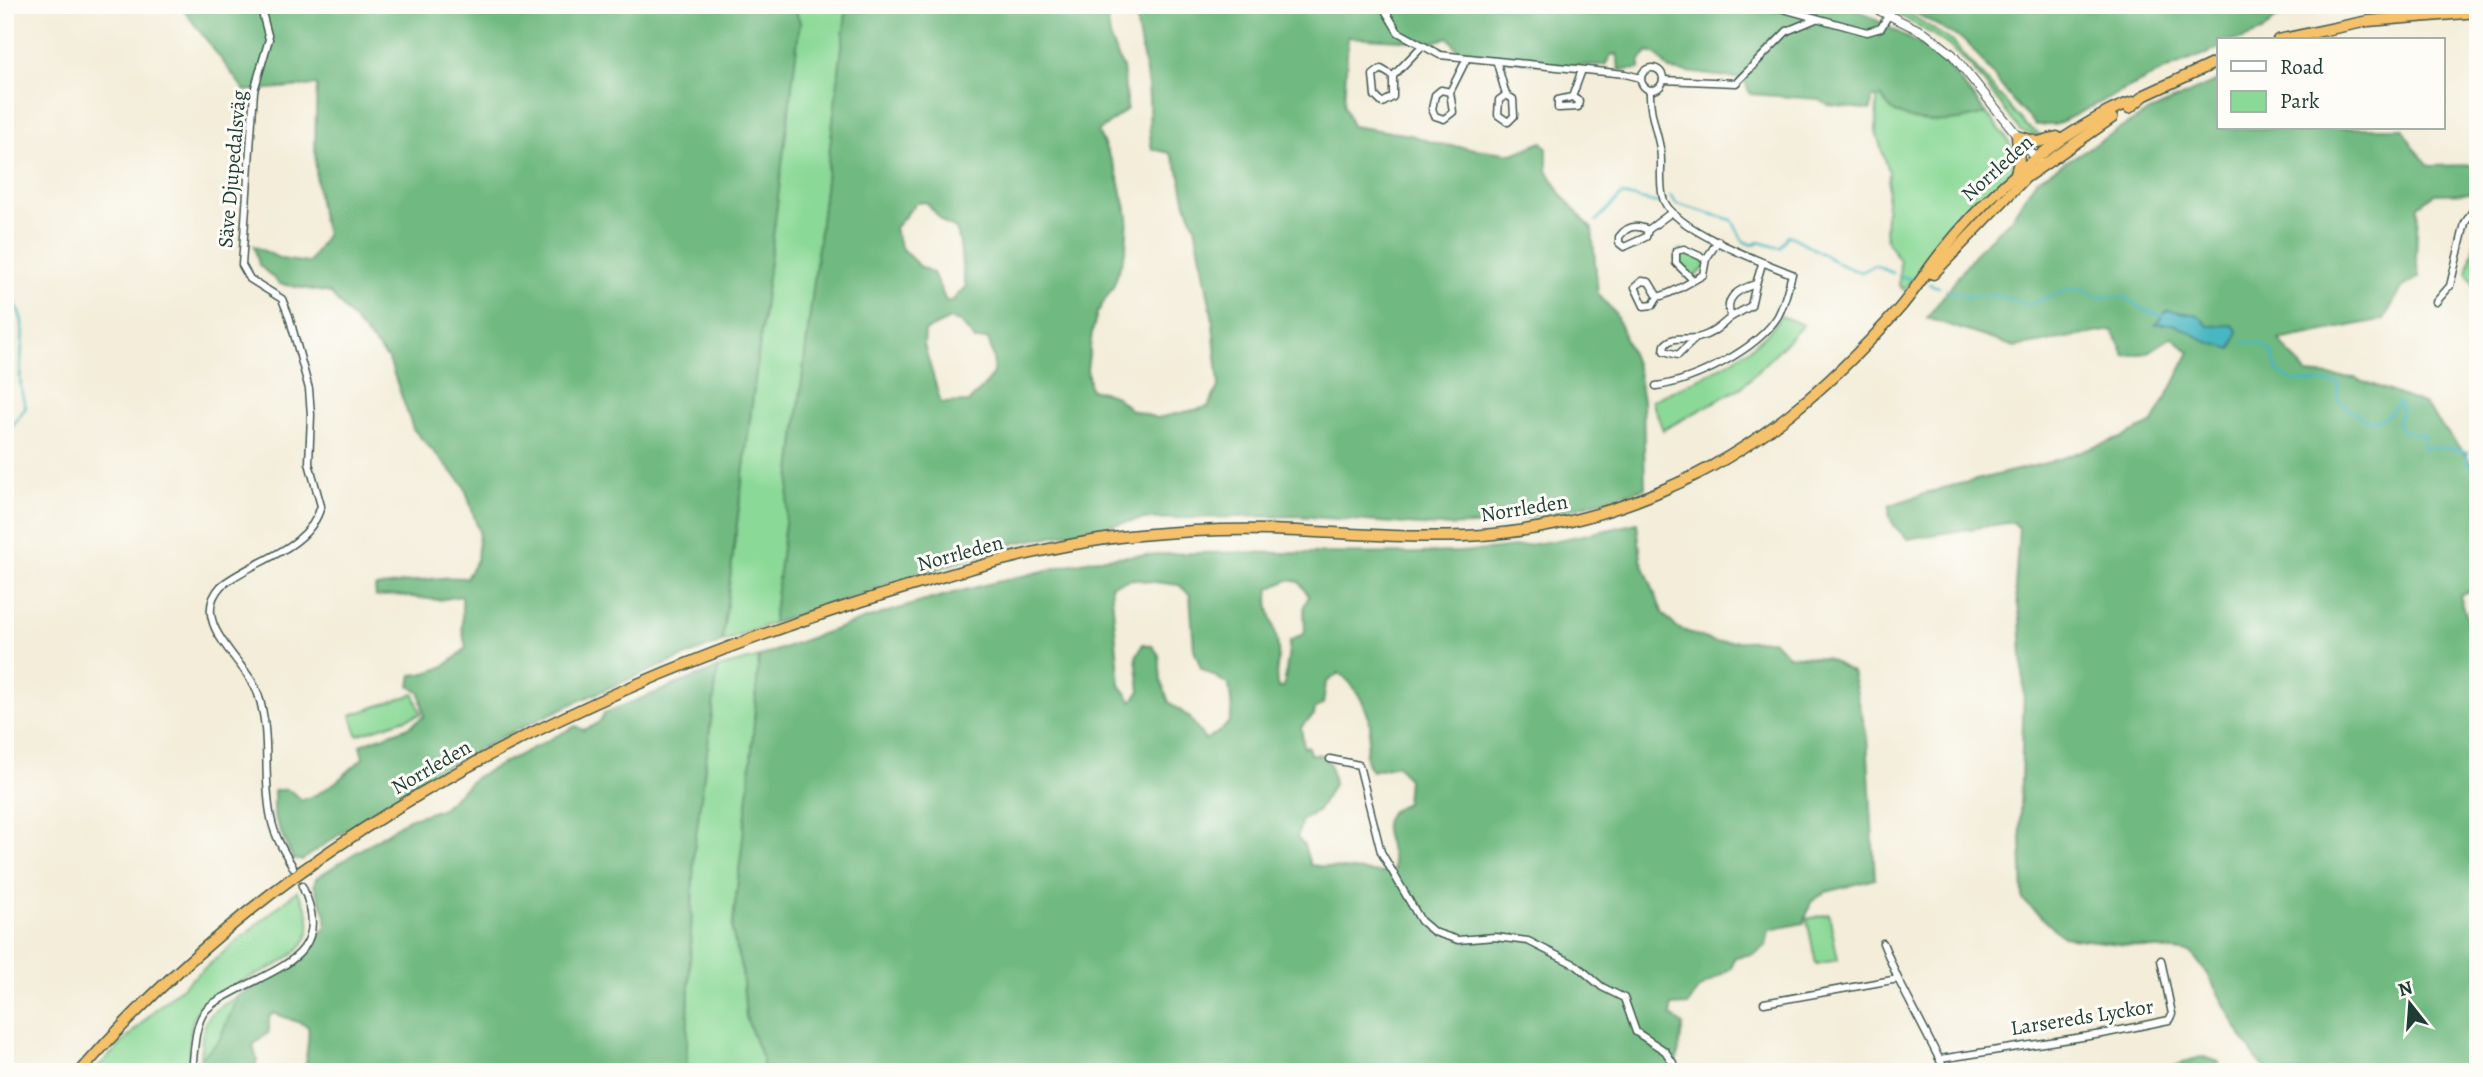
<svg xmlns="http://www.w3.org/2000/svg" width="2483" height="1077" viewBox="0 0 2483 1077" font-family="Alegreya,serif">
<rect width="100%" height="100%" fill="#fdfcf7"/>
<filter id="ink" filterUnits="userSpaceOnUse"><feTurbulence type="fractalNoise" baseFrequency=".0143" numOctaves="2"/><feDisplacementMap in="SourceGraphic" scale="14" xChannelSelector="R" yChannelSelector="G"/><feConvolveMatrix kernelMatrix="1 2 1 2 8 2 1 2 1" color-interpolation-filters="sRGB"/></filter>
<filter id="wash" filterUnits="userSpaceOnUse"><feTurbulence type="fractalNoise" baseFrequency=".00686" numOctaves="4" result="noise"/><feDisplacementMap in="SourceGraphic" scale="28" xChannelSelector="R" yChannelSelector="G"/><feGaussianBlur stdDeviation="1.57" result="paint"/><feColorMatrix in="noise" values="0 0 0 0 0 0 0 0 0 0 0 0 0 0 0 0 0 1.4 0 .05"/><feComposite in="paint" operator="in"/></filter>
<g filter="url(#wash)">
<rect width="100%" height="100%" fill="#f3edd9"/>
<g fill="#8bd997" stroke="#558b66" stroke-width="2">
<path d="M793,5h54l-74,618 -51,19 78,-620z"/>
<path d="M1897,6l56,36 72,83 20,13 -24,-7c-20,-24 -41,-58 -67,-81 -17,-15 -36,-24 -55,-35z"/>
<path d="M1877,97c42,2 63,33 109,16 14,17 32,33 28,55l-62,64 -48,58 -5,-5 1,-24 -13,-20 -2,-10 4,-59 -13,-40z"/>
<path d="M2478,230v64l-11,-22z"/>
<path d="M1679,250l26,9v8l-12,11 -17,-18z"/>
<path d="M1781,316l22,9 -61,62 -79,43 -11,-29c44,-22 101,-43 129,-85z"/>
<path d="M759,657l-10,130 -17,144 10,40 4,46 17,44 -1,11h-76l8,-222 24,-182z"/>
<path d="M414,694l7,20 -64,21 -6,-20z"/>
<path d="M297,891c54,78 -81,82 -101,121 -9,17 -5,42 -6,60h-97l64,-64z"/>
<path d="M1829,914l9,46 -22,4 -9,-45z"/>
<path d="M238,996l-19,45 -19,18c4,-42 2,-42 38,-63z"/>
</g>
<g fill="#70b980" stroke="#487b5a" stroke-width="2" fill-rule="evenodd">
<path d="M180,5h613l7,17 -78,620c-105,41 -211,85 -309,144 -38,23 -74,49 -111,74h-8l-3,-5 -17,-39v-25c12,-3 19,-1 27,9 25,-6 43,-25 62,-42l-3,-13 49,-18 15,-11 -4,-23 -10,-7 2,-11c24,-2 37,-10 54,-27l-4,-20v-32l-24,4 -44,-5 -18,2 -1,-10c31,-3 61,-12 91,-9l11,-18 2,-28 -15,-47 -51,-56 -24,-69 -59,-67 -50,-9 -21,-19 -5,-19 27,13 28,4 17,-28c-14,-50 -11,-99 -9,-150l-72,6z"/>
<path d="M847,5h238l22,12 4,25 12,26 4,41 -29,23 18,38 12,46 -2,33 -13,38 -16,26 -5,20 -5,36 3,20 24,6 17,15 26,8 51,-11 11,-22 -7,-70 -17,-89 -9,-22 -7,-33 -9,-18 -18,-4c-4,-18 -2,-33 -3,-50 -1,-32 -13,-62 -14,-94h623l18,7 12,-7h61l90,50 47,58c-27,11 -90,16 -104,-16h-10l-1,13 -43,-5 -10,-6 -68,-5 -6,-15 -75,-9 -12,-15 -9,-3 -8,8v9l-21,1 -2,-16 -6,1 -6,10 -43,1 -95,-11 -9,-5 -10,-13 -14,5 -86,-5 -4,68 8,21 59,9 26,9 76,10 29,-12 5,6v22l16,27 29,32 6,65 17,19 23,58 5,30 2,87 -83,24 -88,13 -39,1 -139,-10 -154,3 -126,24 -243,80zM926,202l18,21 12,6c8,19 3,37 10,57l-14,15h-6l-13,-28 -14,-7 -17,-17 -8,-20 22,-26zM950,319l10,3 15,18 13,-1c12,37 6,35 -19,63l-28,1 -17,-58 1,-14z"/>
<path d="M1901,5h423l-4,6 -44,7 -14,14 -22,8h-21v9l-50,19 -114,57h-19l-23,-24 -45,-58z"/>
<path d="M2219,80v48h184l12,22 15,16 43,-1 5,4v24l-44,1 -16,12 -2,51 3,20 -17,11 -18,31 -105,21 28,34 48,4 69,26 54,66v115l-18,11 18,55v421h-210c-33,-34 -46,-84 -77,-119l-128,-16 -40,-37 -3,-91 4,-117 -4,-73 -5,-32 4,-59 -6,-6 -105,17c-11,-9 -22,-19 -18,-34l53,-17 107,-26 71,-24 32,-15 37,-71 -18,-15 -25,16 -22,3 -13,-26 -97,17 -88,-29 52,-69 31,-29 26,-40 110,-67z"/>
<path d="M1637,523l4,36 22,55 14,14 38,14 58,-2 14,15 39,3 26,14 15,65 8,142 -49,13 -15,10 -7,21 -35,7 -3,16 -12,8 -19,3 -4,11 -32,21 -11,16 -17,1v9l12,10 -8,47h-913l1,-11 -17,-44 -4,-46 -10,-40 17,-144 10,-130c88,-34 177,-62 268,-82 26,-6 52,-14 78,-17 118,-11 236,-1 354,-6 61,-3 119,-15 178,-29zM1131,579l48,6 11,10 4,54 7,19 28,17c4,32 7,39 -24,55l-15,-22 -21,-16 -8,-21 -2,-26 -7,-9 -9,-2 -7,13 4,34 -8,10 -12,-16 -9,-100zM1288,580l11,2 10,14 -5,10 1,27 -15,8 -6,46 -6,1c-5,-14 2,-25 0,-39 -1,-21 -13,-38 -9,-60zM1339,673c15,10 28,33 31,51 2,18 -12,30 2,47l25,-6 11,14 -2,24c-40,17 -11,40 -12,67l-14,3 -70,-8 -6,-20 -7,-7 5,-18 15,-8 17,-28 -4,-20 -8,-9 -12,-1 -2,-8 -4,2 -3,-21 13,-12 1,-6 8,-5 3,-21z"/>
<path d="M718,668l-24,182 -8,222h-379c-4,-16 4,-30 1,-46l-34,-13 -5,4v15l-16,13 4,15 -3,12h-54v-13l19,-18 19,-45 46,-26 24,-21 18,-23v-11l-12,-30 2,-7 93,-59 32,-10 35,-32 100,-51 7,4c11,-4 17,-6 21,-17z"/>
<path d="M2204,1057l15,5 2,10h-61c16,-5 28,-14 44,-15z"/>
</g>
<path fill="#48b7c1" stroke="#347a7a" stroke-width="2" d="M2167,310l31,5 10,11 24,-1 6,6 -6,18 -24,-7 -34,-18h-18z"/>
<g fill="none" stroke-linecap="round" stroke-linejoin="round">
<g stroke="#48b7c1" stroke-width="2.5">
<path d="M1670,196l7,8 55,16 11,21 9,4 7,-3 21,6 8,-13c26,11 47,31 74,37l12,-7 19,8"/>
<path d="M1596,221l26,-26 36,8"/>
<path d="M1901,276l13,4"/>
<path d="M5,284c5,12 16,25 17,39 3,31 -8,53 4,84l-21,30"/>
<path d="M1929,284l9,3"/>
<path d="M1947,290l18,6 30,-1 34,9 40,-15 18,2 9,6h29l19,13 19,6"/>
<path d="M2242,341l19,3 10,7 7,21 14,9 46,2v16c25,22 37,34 61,3l3,8 -5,14 4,7 23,4 -2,13h29l17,5 -1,9 11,10"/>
</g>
</g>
</g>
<g filter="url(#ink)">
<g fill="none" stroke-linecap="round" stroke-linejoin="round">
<g stroke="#3f574d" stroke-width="9">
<g id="minor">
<path d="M260,5l9,34 -15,52 -12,174 8,14 32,20 7,17 20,73 2,26 -2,48 12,43c-12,45 -69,54 -100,80 -34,37 26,75 37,108 14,41 4,83 13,124 3,17 13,34 22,49"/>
<path d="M1382,5l16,27 42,23 185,19 16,4"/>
<path d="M1769,5l98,27 14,-4 13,-23"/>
<path d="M1497,63l9,32 -7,5 -1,15 10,7 6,-6 -1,-17 -7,-4"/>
<circle cx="1652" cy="79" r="11"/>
<path d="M1393,76l-12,-7 -8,6 2,21 7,7 11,-6v-21l28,-29"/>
<path d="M1663,80l73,3 51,-52 29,-12"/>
<path d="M1650,90c-1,22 6,37 10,58 3,17 -2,37 4,53 13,30 98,61 128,73 -4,14 -7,29 -14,42 -21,34 -84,65 -122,70"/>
<path d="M1450,92l3,20 -9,7 -9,-3 -3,-7 3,-14 6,-5 9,2 16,-32"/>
<path d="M1572,97l7,4 -1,6 -20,1v-8l14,-3 10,-27"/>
<path d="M1648,230l-2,7 -22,10 -5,-4v-6c8,-11 17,-13 29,-7l24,-18"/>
<path d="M1692,279l-16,-16v-12l8,-2 22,10"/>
<path d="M1658,297l-5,8 -9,1 -9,-19 7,-6 7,1 9,15c18,-5 30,-14 45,-22l3,-16 12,-18"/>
<path d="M2436,302l14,-16 15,-63 13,-21"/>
<path d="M1731,317l20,-11 5,-22"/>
<path d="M1696,338l-18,17 -14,-4 1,-6c8,-10 20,-5 32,-7 14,-3 24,-12 34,-21 -8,-20 8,-28 25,-33l6,-20"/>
<path d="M2478,600l-5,15 5,17"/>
<path d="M1330,759l29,6 22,87 40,69 13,11 24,8 37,-3 33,4 48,24 26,22 22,11 12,34 29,19 14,21"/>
<path d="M1883,943l15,36 48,93"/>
<path d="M1764,1003l134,-24"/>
<path d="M1940,1059l162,-25 67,-14 3,-6 -11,-54"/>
<path d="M192,1072c2,-17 2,-43 11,-58 5,-9 16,-14 25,-19 49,-28 108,-39 74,-109"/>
</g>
</g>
<g stroke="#3f574d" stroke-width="10">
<path id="tertiary" d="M1868,5l59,29 25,20 86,107"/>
</g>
<g stroke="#3f574d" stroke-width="13">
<g id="trunk">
<path d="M2278,40l90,-19 110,-9"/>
<path d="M2129,108l16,-13 74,-34"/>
<path d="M2016,173l3,-11 -2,-26 21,6 19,-5"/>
<path d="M1933,274l92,-96 87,-60"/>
<path d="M80,1072c203,-234 492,-379 782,-471 90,-28 183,-57 277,-66 43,-4 86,-6 130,-5 75,2 150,11 225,4 59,-6 117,-21 171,-45 93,-39 166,-104 233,-179 15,-17 27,-37 42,-56 41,-51 84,-92 140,-126 17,-10 34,-21 53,-26"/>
</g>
</g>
<use href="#minor" stroke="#fff" stroke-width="6"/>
<use href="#tertiary" stroke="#fff" stroke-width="8"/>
<use href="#trunk" stroke="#f5c16b" stroke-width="10"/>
</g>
</g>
<g text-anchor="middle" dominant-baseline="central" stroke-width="6" stroke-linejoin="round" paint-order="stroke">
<g font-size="21" fill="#1f3d34" stroke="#fdfcf7">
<text transform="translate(1997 168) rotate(-42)">Norrleden</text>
<text transform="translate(232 169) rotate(-85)">Säve Djupedalsväg</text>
<text transform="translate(1524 508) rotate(-9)">Norrleden</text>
<text transform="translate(960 553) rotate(-15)">Norrleden</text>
<text transform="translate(431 767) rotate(-30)">Norrleden</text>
<text transform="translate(2082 1017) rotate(-9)">Larsereds Lyckor</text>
</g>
</g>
<rect width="2483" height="1077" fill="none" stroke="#fdfcf7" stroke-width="28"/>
<rect x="2217" y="38" width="228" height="91" fill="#fdfcf7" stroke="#a4b0a9" stroke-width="2"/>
<rect x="2231" y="61" width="35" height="10" fill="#ffffff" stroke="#a4b0a9" stroke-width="2"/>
<text x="2280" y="74" font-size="21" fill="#1f3d34">Road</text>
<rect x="2231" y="91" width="35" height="21" fill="#8bd997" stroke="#a4b0a9" stroke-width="2"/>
<text x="2280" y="108" font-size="21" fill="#1f3d34">Park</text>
<g transform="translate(2410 1004) rotate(343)" stroke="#fdfcf7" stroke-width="5" paint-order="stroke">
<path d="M0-5L12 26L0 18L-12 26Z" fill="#1f3d34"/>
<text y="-10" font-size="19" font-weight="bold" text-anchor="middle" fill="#1f3d34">N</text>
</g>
</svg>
